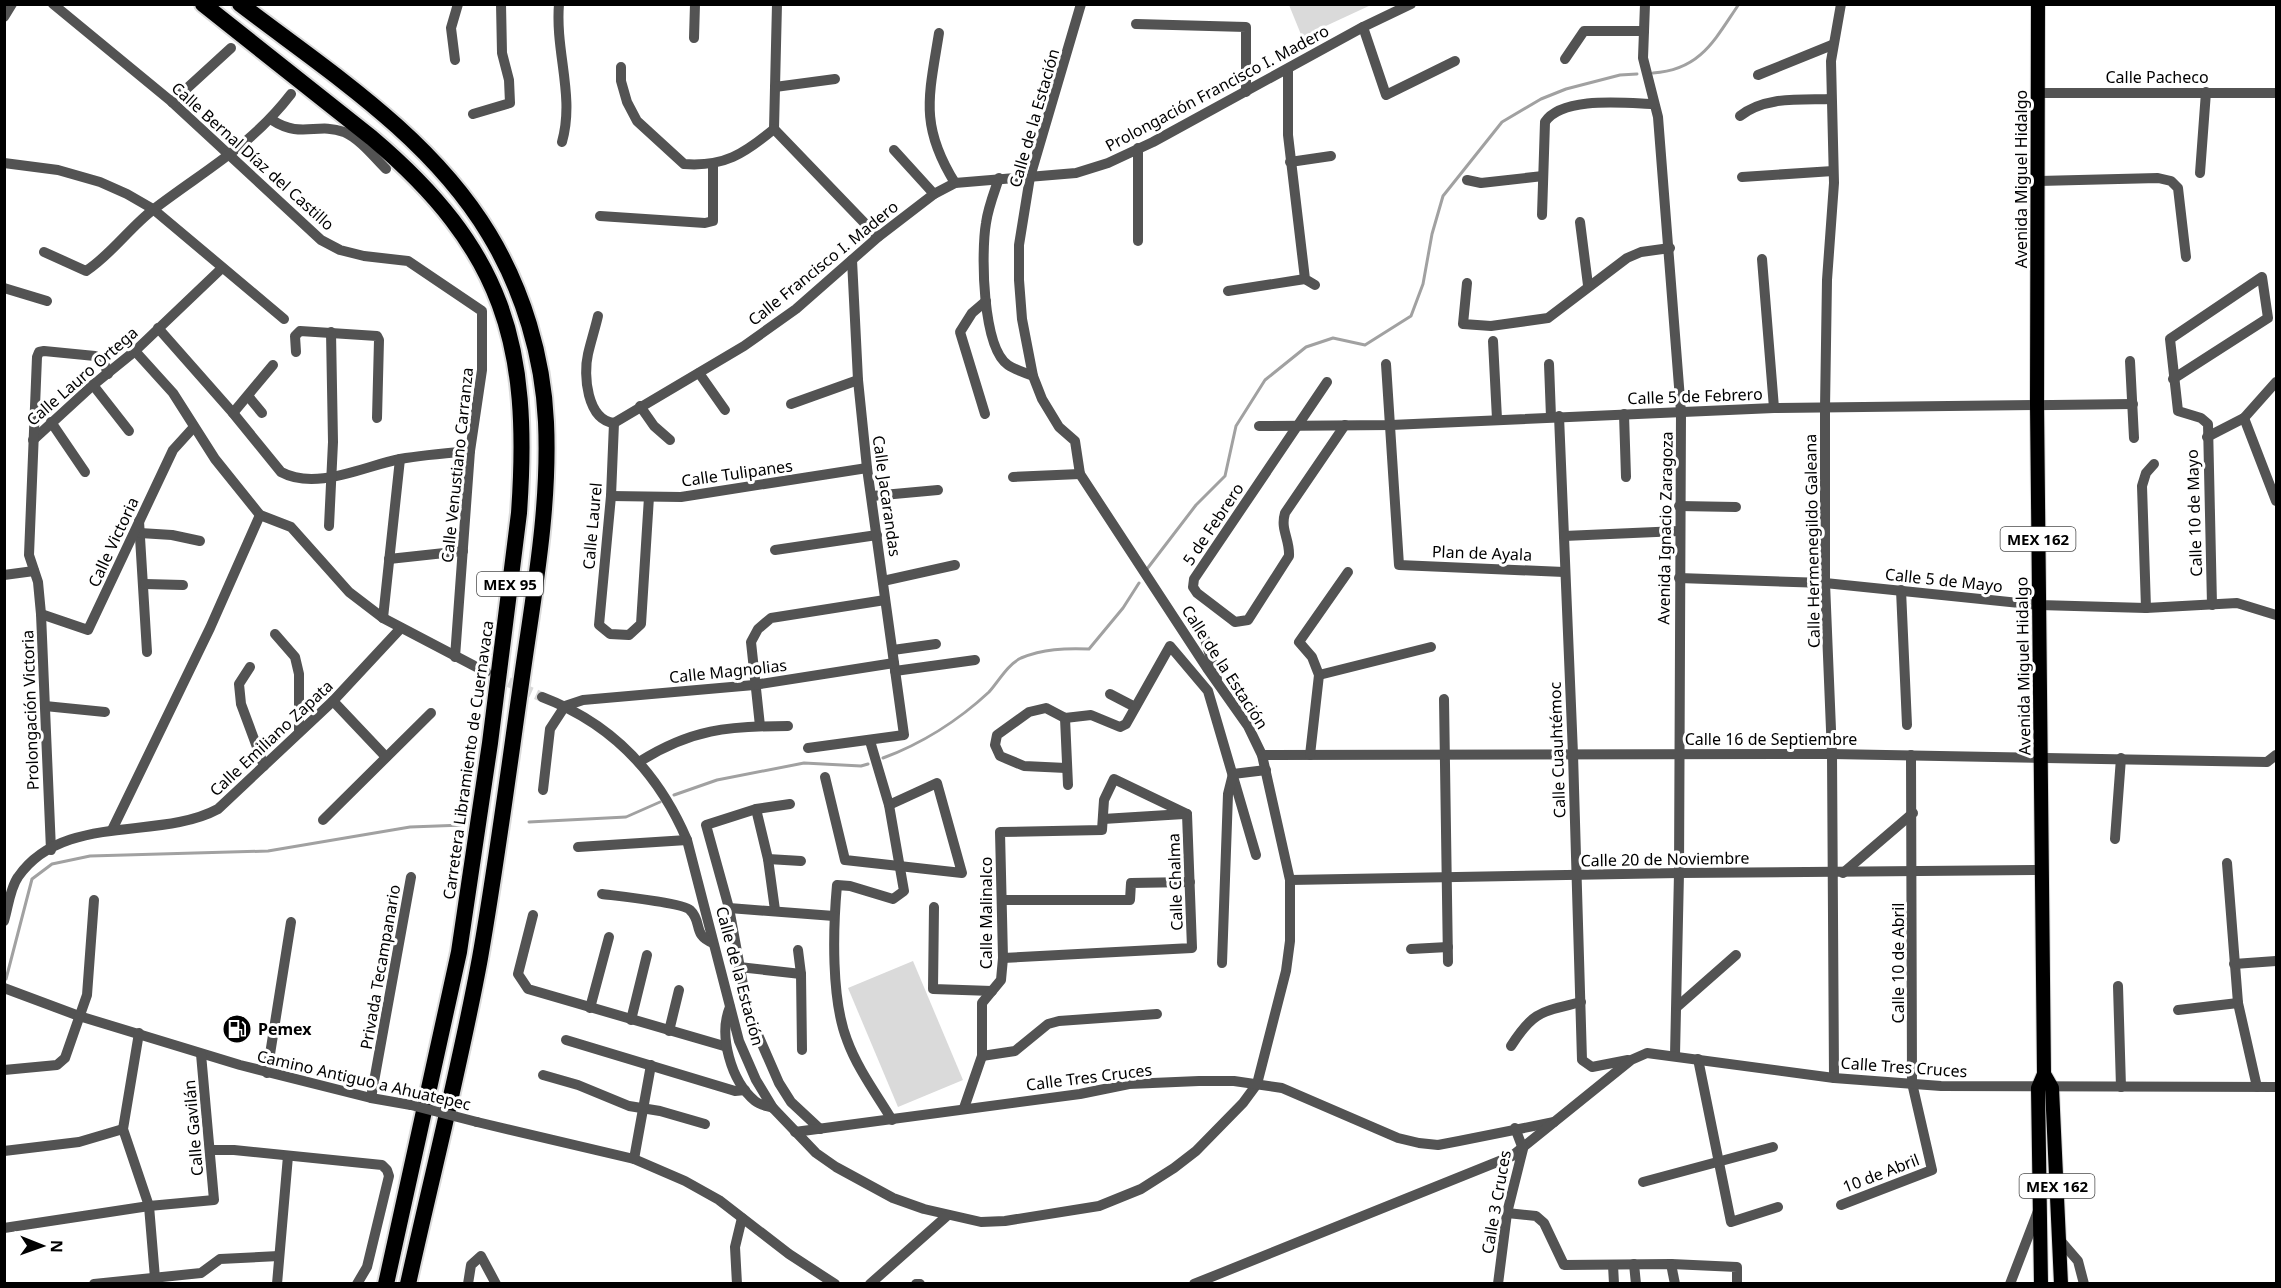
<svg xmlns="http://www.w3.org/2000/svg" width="2281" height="1288" viewBox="0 0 2281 1288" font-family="'Noto Sans',sans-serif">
<rect width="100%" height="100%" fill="#fff"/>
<g fill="#dadada">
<path d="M1289,5h82l-69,32z"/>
<path d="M913,961l50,119 -65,27 -50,-119z"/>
</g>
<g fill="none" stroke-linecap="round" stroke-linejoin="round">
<g stroke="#a1a1a1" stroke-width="3">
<path d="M1653,73c48,-3 62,-34 86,-69"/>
<path d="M1147,569l49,-64 29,-29 11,-50 29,-46 41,-33 27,-9 32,7 46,-29 12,-32 9,-50 11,-38 59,-74 39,-23 25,-10 54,-14 17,-1"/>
<path d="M883,758c38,-14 76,-38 106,-66 9,-10 19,-28 32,-34 22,-9 44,-10 68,-9l34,-41 16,-25"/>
<path d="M674,795l43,-15 87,-17 57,3 7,-2"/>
<path d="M529,822l97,-5 34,-15"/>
<path d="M6,979l26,-100 20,-15 38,-8 178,-5 142,-24 54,-2"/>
</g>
<path stroke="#d9d9d9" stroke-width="10" stroke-dasharray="10 5" stroke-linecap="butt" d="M495,676l47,21"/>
<g stroke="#dbdbdb" stroke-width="16">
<g id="major">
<path d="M2038,4l-1,400 7,670 -6,14 3,196"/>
<path d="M2044,1074l8,14 9,196"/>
</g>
</g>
<g stroke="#dbdbdb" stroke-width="20">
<g id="highway">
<path d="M203,4l169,134c132,112 159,206 147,375l-29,230 -31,209 -73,332"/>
<path d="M240,4c89,68 190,132 249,230 34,56 54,123 57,188 4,88 -13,175 -25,262 -13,91 -25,183 -41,274 -20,109 -48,217 -72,326"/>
</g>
</g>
<g stroke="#535353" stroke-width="10">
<path d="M53,4l119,98 149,138 19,10 24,6 44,5 74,50v59l-12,81 -15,206"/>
<path d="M559,4c-4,48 16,92 3,138"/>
<path d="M777,4l-3,125 104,108"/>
<path d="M1645,4l-2,54 15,59 23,295 -2,461 -4,182"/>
<path d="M4,17l8,-13"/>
<path d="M1136,24l110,3v65"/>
<path d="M1363,27l23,68 69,-34"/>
<path d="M939,33c-10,63 -20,92 16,150"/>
<path d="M694,38l1,-34"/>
<path d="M1565,59l19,-28h60"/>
<path d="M455,60l-4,-32 7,-24"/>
<path d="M621,67v14l6,21 10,19 47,43c40,3 60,-10 90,-35"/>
<path d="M1288,70v65l17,144 10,6"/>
<path d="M1758,75l74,-30"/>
<path d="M775,87l60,-8"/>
<path d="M2038,93h238"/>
<path d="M172,102l59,-54"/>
<path d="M473,114l37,-11 -1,-23 -7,-27 -1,-49"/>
<path d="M1740,116c25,-20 61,-16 91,-17"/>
<path d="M272,120c29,19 45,2 72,12 16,7 30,25 42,37"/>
<path d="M1138,148v93"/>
<path d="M894,150l40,44"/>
<path d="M1290,162l41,-6"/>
<path d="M4,163l54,7 42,12 27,12 26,15 131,110"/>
<path d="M2200,173l6,-81"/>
<path d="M1742,177l91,-6"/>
<path d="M999,178c-5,15 -11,30 -13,45 -5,29 -4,124 22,142 7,5 18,8 25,11"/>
<path d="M1467,180l14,3 62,-7"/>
<path d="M2039,181l119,-3 13,3 7,7 8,69"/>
<path d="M1542,215l3,-93c17,-26 80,-19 108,-18"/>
<path d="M600,216l105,7 8,-2v-57"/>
<path d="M1580,222l8,63"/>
<path d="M44,252l42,19c26,-17 44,-44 68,-62 51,-39 97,-63 137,-115"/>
<path d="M1762,259l12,149"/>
<path d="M1467,283l-4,41 28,2 57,-8 79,-60 14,-6 29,-4"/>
<path d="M4,288l43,13"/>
<path d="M1228,291l77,-12"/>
<path d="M598,316c-3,13 -7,25 -10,38 -5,21 -1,66 26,69"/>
<path d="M158,328l75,85 48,59c35,19 83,-6 119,-13 23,-4 47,-6 70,-8"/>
<path d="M1493,341l4,78"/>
<path d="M135,351l38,42 42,66 45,56 31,12 58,65 34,26 103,54"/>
<path d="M296,352l-1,-16 5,-5 77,5 2,4 -2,78"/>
<path d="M2130,361l4,77"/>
<path d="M1386,364l13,201 165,7"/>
<path d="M1549,364l2,53"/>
<path d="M699,373l26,37"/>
<path d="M2173,379l95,-61 -6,-41 -92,62 8,72 23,7 7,6 4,181"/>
<path d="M1327,382l-133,197 -1,8 4,6 38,29 13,-2 41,-64c1,-17 -9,-26 -4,-43l60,-88"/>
<path d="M93,385l36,46"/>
<path d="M248,396l14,17"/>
<path d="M791,404l67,-24"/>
<path d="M640,406l14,20 16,14"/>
<path d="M233,413l40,-48"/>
<path d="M985,414l-25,-82 12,-19 14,-12"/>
<path d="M1624,414l2,63"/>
<path d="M1559,416l14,338 9,306 10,7 36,-7"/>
<path d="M2244,418l32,83"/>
<path d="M51,422l34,50"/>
<path d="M614,423l130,-77 52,-37 82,-72 56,-43 21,-11 121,-10 32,-10 45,-21 210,-115 48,-23"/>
<path d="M614,423l-3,73 -12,129 11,9 19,1 12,-11 8,-127"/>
<path d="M1259,426l132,-1 383,-17 359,-4"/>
<path d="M2207,437l37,-19 32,-36"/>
<path d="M33,440l60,-55 42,-34 86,-82"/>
<path d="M1013,477l67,-3"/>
<path d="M611,496l70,1 186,-29"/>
<path d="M872,496l66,-6"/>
<path d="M1679,506l57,1"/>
<path d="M139,521l8,131"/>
<path d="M329,526l4,-84 -2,-110"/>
<path d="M140,533l32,2 28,6"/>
<path d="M1564,536l115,-5"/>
<path d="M775,550l102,-15"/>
<path d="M389,559l74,-8"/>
<path d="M4,575l30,-4"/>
<path d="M1679,578l146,5 214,22 107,3 91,-5 39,12"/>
<path d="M883,581l72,-16"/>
<path d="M145,584l38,1"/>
<path d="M1901,590l6,135"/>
<path d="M2146,608l-4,-122 4,-13 8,-9"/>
<path d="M41,614l47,16 85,-180 20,-22"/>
<path d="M383,618l17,-159"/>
<path d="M275,634l20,23 4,17v58"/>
<path d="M1205,639l12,40"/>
<path d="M893,650l43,-6"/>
<path d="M250,667l-11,17 2,20 23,62"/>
<path d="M895,671l80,-11"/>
<path d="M1319,675l112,-28"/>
<path d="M1110,694l25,13"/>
<path d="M542,697c69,26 116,75 145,143l52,201 17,39 17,28 43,45 20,14 57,31 31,11 57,13 24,-1 94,-15 42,-17 33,-21 22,-17 47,-48 14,-19 29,-113 4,-30v-61l-28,-125 -14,-29 -41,-58 -127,-194 -5,-33 -16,-14 -17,-28 -9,-23 -11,-57 -3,-39v-35l11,-68 51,-173"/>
<path d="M1444,699l4,263"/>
<path d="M333,701l53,56"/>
<path d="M45,706l60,6"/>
<path d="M1065,718l3,67"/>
<path d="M760,726l-9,-84 7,-13 13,-11 114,-18"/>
<path d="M870,741l19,64 15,86 -11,8 -43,-13 -13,-1c-4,44 -6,114 10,155 10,28 30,55 45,80"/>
<path d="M808,748l96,-13 -37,-267 -9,-88 -6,-120"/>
<path d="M1262,755l570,-1 435,8 9,-7"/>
<path d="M1310,755l9,-80 -7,-18 -13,-15 49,-70"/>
<path d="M639,762c52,-33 89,-36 149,-36"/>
<path d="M1066,768l-42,-2 -24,-10 -5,-11 2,-10 32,-23 17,-4 19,10 26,-3 29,12 6,-3 44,-78 38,45 48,164"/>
<path d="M825,777l20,83 117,13 -25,-90 -48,22"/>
<path d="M543,790l7,-61 15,-23 18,-6 171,-15 140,-22"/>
<path d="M790,804l-34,5 -50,16 23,83 19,104 31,71 12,19 29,27"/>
<path d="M756,809l12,50 7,51"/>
<path d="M1103,819l81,-5"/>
<path d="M323,820l108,-107"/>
<path d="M112,830l98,-202 50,-113"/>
<path d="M2115,839l6,-81"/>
<path d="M578,847l109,-7"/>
<path d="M51,850l-10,-236 -3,-32 -9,-27 8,-198 2,-5 5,-1 51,5 8,4 5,14"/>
<path d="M768,859l33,2"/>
<path d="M2227,863l11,140 19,84"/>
<path d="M1843,873l70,-60"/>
<path d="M1290,880l389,-7 362,-3"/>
<path d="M602,894c15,2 81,9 88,16 13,12 2,25 23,33"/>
<path d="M1003,900h127l1,-17 59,-1"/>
<path d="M934,907l-1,82 59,2"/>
<path d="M729,908l105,8"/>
<path d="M533,915l-15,59 10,15 196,57"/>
<path d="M4,921c4,-13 6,-33 14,-44 45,-65 141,-36 200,-68l115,-108 68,-73"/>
<path d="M1411,949l37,-2"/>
<path d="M798,950l3,24 1,76"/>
<path d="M1003,958l189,-10 -5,-134"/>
<path d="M1222,963l6,-169 5,-20 33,-4"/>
<path d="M2234,964l42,-3"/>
<path d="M739,967l62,7"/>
<path d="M2118,986l3,101"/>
<path d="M4,988l75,28 161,49 131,33 40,7"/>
<path d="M1678,1006l58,-51"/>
<path d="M730,1007c-12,28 1,74 25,94 5,4 12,5 18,7"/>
<path d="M590,1008l19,-71"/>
<path d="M2178,1010l60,-7"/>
<path d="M631,1020l16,-65"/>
<path d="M669,1031l10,-41"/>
<path d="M139,1033l-16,96 26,77 6,72"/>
<path d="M566,1040l169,51 10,-1"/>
<path d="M1511,1046c23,-36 31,-34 70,-44"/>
<path d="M982,1056l33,-5 33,-27 11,-3 98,-7"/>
<path d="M1698,1059l33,163 47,-15"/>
<path d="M4,1070l53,-5 8,-7 22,-63 7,-95"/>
<path d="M267,1073l24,-151"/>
<path d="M543,1075l35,10 51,21 31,5 45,13"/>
<path d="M1834,1078l-2,-324 -7,-171v-175l2,-128 7,-97 -3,-122 10,-57"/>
<path d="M371,1098l40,-221"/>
<path d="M964,1108l18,-52v-53l19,-23 2,-22 -3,-126 102,-2 2,-30 10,-21 73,35"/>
<path d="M477,1122l157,37 51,22 34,19 70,54 46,30"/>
<path d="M795,1132l285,-38 49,-10 70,-3h35l48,7 116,50 21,5 19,2 21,-4 95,-19"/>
<path d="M210,1150h24l148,15 5,5 2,6 -22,91 -10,17"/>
<path d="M4,1151l75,-9 44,-13"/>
<path d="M634,1159l17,-94"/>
<path d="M1643,1182l130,-35"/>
<path d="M1841,1205l91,-35 -20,-87 -1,-328"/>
<path d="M1507,1213l29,3 8,7 20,42 107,-1 66,3v17"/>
<path d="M4,1228l145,-22 65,-6 -13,-146"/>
<path d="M2059,1239l19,22 6,23"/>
<path d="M1634,1264l2,20"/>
<path d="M1671,1264l4,20"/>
<path d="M1613,1265l1,19"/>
<path d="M94,1284l107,-11 19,-14 59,-3"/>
<path d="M277,1284l11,-128"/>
<path d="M468,1284l3,-19 10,-9 15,28"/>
<path d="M737,1284l-2,-37 7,-29"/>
<path d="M870,1284l78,-69"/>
<path d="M916,1284h4"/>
<path d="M1194,1284l318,-128 119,-96 16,-7 187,25 107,8 335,1"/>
<path d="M1498,1284l9,-71 16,-64 -8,-21"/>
<path d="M2010,1284l28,-73"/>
</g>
<use href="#major" stroke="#000" stroke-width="14"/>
<use href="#highway" stroke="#000" stroke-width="16"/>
<path stroke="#535353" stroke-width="10" d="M411,1105l66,17"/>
</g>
<defs>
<g id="fuel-disc" transform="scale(1.5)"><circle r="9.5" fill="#000" stroke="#fff"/><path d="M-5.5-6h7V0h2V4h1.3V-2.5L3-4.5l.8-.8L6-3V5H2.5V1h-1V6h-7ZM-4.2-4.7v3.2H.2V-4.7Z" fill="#fff"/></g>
</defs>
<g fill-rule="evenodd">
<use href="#fuel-disc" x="237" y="1029"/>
</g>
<g text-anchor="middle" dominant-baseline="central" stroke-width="6" stroke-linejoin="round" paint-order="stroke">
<g fill="#fff" stroke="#4c4c4c" stroke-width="1.5">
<rect x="2000.5" y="527" width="75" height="24" rx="4.5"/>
<rect x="477" y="572" width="66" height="24" rx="4.5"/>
<rect x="2019.5" y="1174" width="75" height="24" rx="4.5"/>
</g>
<g font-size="15" font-weight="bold" fill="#000">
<text x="2038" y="539">MEX 162</text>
<text x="510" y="584">MEX 95</text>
<text x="2057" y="1186">MEX 162</text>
</g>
<g font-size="16" fill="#000" stroke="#fff">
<text x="2157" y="77">Calle Pacheco</text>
<text transform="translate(1217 88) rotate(-28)">Prolongación Francisco I. Madero</text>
<text transform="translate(1034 118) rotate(-74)">Calle de la Estación</text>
<text transform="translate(253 156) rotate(42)">Calle Bernal Díaz del Castillo</text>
<text transform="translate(2021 179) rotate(-90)">Avenida Miguel Hidalgo</text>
<text transform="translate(823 263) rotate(-39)">Calle Francisco I. Madero</text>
<text transform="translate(82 376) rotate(-41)">Calle Lauro Ortega</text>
<text transform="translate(1695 396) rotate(-2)">Calle 5 de Febrero</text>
<text transform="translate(457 465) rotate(-84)">Calle Venustiano Carranza</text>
<text transform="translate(737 473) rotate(-8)">Calle Tulipanes</text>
<text transform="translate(887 496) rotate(82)">Calle Jacarandas</text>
<text transform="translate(2194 513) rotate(-92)">Calle 10 de Mayo</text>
<text transform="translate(1213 524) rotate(-56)">5 de Febrero</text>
<text transform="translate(592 526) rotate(-85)">Calle Laurel</text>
<text transform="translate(1665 528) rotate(-89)">Avenida Ignacio Zaragoza</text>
<text transform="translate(1812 541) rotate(-91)">Calle Hermenegildo Galeana</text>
<text transform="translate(113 542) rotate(-65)">Calle Victoria</text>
<text transform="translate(1482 553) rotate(2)">Plan de Ayala</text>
<text transform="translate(1944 580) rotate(6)">Calle 5 de Mayo</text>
<text transform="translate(2023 666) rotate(-91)">Avenida Miguel Hidalgo</text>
<text transform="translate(1225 667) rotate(57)">Calle de la Estación</text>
<text transform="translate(728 671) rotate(-6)">Calle Magnolias</text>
<text transform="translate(30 710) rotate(-92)">Prolongación Victoria</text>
<text transform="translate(271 738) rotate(-43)">Calle Emiliano Zapata</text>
<text x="1771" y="739">Calle 16 de Septiembre</text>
<text transform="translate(1557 750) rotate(-92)">Calle Cuauhtémoc</text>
<text transform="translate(468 760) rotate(-82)">Carretera Libramiento de Cuernavaca</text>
<text transform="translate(1665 859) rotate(-1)">Calle 20 de Noviembre</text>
<text transform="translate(1175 882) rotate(-92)">Calle Chalma</text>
<text transform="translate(986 913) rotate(-90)">Calle Malinalco</text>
<text transform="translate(1898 963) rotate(-90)">Calle 10 de Abril</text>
<text transform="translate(380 967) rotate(-80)">Privada Tecampanario</text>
<text transform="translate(740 976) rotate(75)">Calle de la Estación</text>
<text transform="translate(1904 1067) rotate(4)">Calle Tres Cruces</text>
<text transform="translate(1089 1077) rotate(-7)">Calle Tres Cruces</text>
<text transform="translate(364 1080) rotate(13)">Camino Antiguo a Ahuatepec</text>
<text transform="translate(193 1128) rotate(-95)">Calle Gavilán</text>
<text transform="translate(1881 1173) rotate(-21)">10 de Abril</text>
<text transform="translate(1496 1202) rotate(-80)">Calle 3 Cruces</text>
</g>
<g font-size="16" font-weight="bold" fill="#000" stroke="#fff" text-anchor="start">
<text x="258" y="1029">Pemex</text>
</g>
</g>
<rect width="2281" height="1288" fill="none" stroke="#000000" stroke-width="12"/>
<g transform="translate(42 1246) rotate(91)" stroke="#ffffff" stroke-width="4.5" paint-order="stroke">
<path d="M0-4.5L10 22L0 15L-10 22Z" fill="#000000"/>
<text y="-9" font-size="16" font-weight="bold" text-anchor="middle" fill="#000000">N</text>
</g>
</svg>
